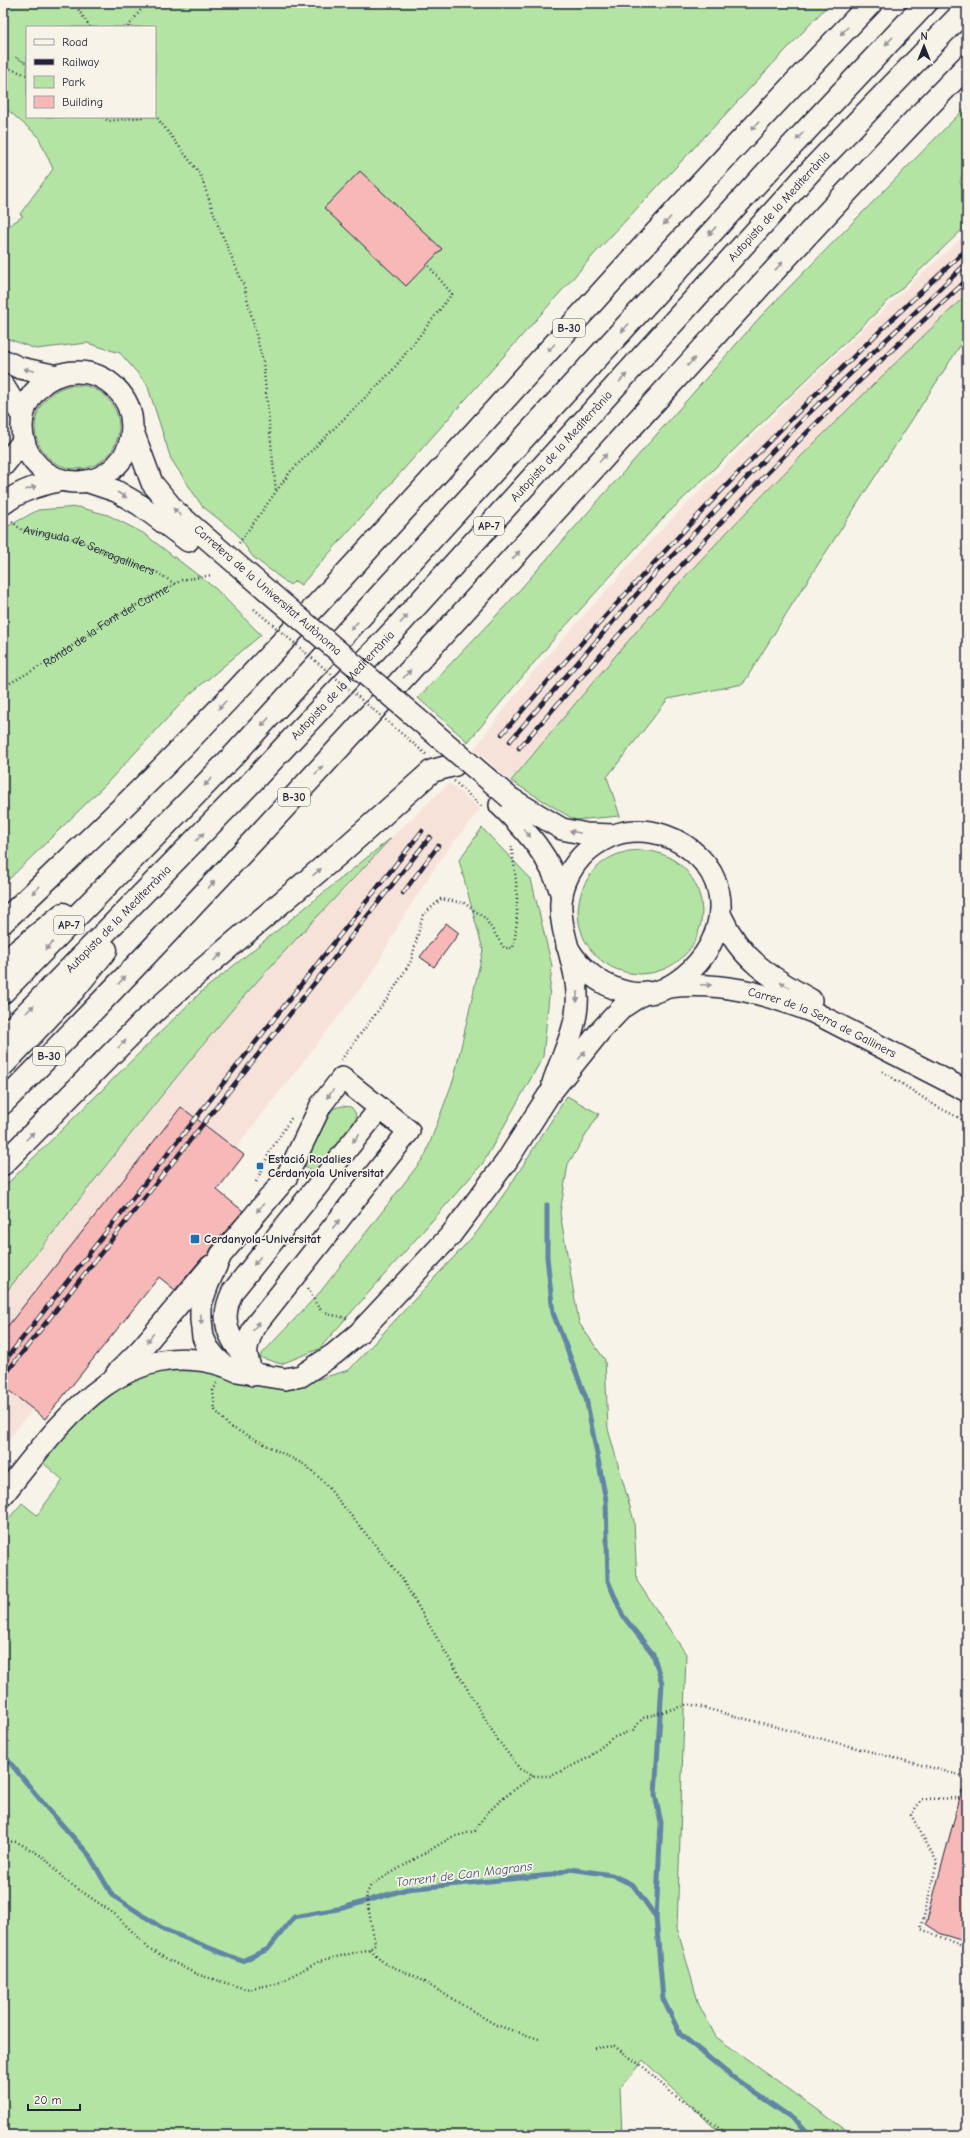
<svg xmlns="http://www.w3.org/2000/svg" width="970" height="2138" viewBox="0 0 970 2138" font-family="'Comic Neue',sans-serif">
<rect width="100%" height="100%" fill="#f7f3e8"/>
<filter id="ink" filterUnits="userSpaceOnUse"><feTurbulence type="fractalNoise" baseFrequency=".025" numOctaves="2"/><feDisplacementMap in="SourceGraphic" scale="8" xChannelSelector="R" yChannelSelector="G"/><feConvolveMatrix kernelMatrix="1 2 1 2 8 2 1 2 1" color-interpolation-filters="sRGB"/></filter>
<g filter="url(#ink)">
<g fill="#f7e2d9">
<path d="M967,233v61l-143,140 -130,134 -122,140 -61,73 -37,-32 58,-76 127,-141 133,-135 120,-114z"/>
<path d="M449,783l31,26 -43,55 -39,62 -25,46 -370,475v-151l213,-267 67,-78 59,-59 49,-54z"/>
</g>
<g fill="#b4e4a4" stroke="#6b8370" fill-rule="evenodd">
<path d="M3,3h827l-233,248 -296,334 -6,-4 -5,4 -37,-28 -17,-24 -34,-27 -31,-47 -24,-75 -27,-31 -33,-10 -51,6 -33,-12v-107l20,-14 -3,-2 33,-45 -15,-33 -35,-30zM27,27h128v90h-128v-53l-12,-7 12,6z"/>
<path d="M967,106v56l-7,20 7,15v28l-304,293 -110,122 -85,102 -50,-44 91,-96 252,-286z"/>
<path d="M967,294v41l-174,268 -50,81 -75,15 -61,78 13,39 -45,4 -64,-39c60,-72 119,-145 183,-214 88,-94 180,-184 273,-273z"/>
<circle cx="77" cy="427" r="42"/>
<path d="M78,507l30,8 35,18 73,56 45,46 -71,59 -84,90 -103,101v-356l35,-19z"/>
<path d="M482,828l49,51 21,87 -9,91 -60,106 -164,186 -38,15 -22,-7 62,-66 104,-135 29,-78 29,-128 -24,-90z"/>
<path d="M391,838c-58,64 -120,124 -175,191 -73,88 -142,178 -213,267v-108l197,-195z"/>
<circle cx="640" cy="912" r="62"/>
<path d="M567,1096l32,18 -31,50 -8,49 19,110 26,37 3,69 26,92 3,60 49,73 -9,274 22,77 17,32 137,98h-131l-79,-75 -23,28 2,47h-619v-610l19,-22 15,12 26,-35 -21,-18 48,-57 29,-21 35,-12 41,-6 97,21 57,-17 128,-138 34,-48z"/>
<path d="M342,1106l9,1 4,5 2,9 -42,52 -13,-9 29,-53 4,-3z"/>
</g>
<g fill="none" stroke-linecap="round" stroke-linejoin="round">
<g stroke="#6086a4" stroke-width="5">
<path d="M547,1205v52l6,56 33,85 20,102 2,81 15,35 30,38 9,29 -7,112 6,28 -5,94"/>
<path d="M3,1754l44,54 42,47 23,40 53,35 77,31 26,-12 26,-32 49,-9 64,-19 144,-14 19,-6 42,6 21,10 23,32 7,82 17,35 51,42 68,47 11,12"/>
</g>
</g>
<g fill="#f6b9b7" stroke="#22223b">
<path d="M360,171l82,78 -36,37 -82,-78z"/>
<path d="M446,923l13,10 -25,34 -14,-10z"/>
<path d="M181,1107l63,48 -27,35 26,21 -31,36 -4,8 -6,3 -27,32 -16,-13 -114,142 -42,-33v-54z"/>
<path d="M962,1790h5v152l-26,-8 -15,-10z"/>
</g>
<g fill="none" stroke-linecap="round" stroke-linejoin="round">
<g stroke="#22223b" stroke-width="24">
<g id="minor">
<path d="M3,360l17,8 37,8"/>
<circle cx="77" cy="427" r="55"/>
<path d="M3,385l20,32"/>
<path d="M132,429l20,54 23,28 73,63"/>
<path d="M3,466l21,-26"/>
<path d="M86,481l30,10 24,14 48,36"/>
<path d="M3,504c18,-14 37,-19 59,-24"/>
<path d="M510,798l52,31 24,5 27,1"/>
<path d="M500,805c28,27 51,53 62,91"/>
<path d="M721,916c20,44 49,61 90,84"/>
<path id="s3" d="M668,987c51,-6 97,6 145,25l154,79"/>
<path d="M553,1083c8,-25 22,-51 24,-77 4,-55 -41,-98 4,-149 11,-12 28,-22 44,-25 28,-4 55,6 74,25 42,42 16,105 -31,130 -37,20 -84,-8 -101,-41"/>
<path d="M248,1362c-19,-24 -30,-41 -15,-71l147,-183"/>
<path d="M117,1373l24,-24 70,-83"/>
<path d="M253,1375c-9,-22 -8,-27 1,-48l155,-196 -67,-53 -21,27 -35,73 -65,77 -13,29 -7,20v16l2,17 5,11 8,10 9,8 12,5 48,8 16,-3 33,-22 25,-21 91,-97 56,-74 42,-66 53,-66 22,-23 23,-15"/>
<path d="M3,1495c56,-70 118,-162 222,-129"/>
</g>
</g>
<g stroke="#22223b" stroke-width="25">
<g id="highway">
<path d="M3,922c55,-53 111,-105 164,-159 241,-248 464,-512 704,-760"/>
<path d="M3,963l60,-49"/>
<path d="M3,992l232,-238 532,-582 159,-169"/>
<path id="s4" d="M3,1037l244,-250 151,-161 418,-461 151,-157"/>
<path d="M3,1065l70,-74 33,-41"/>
<path d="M3,1103c215,-218 419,-446 625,-672 112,-123 223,-246 339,-365"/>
<path d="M3,1164l144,-146 35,-31 159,-135 91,-81 22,-6"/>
</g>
</g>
<g stroke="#22223b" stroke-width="2.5" stroke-dasharray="1 3" stroke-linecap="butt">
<path d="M74,3l16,24"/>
<path d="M128,27l18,-24"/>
<path d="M3,66l24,9"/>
<path d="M155,115l45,59 18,51 26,61 19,76 13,130"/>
<path d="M103,117l5,4 35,-4"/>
<path id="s1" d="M12,521l8,8 55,10 38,17 45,17 17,11"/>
<path d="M239,543l52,-72 101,-100 60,-77 -25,-30"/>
<path id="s2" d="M3,687l50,-28 55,-38 74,-41 30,-5"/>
<path d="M341,1060l51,-68 19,-31 12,-46 18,-16 23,4 21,15 19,30h9c7,-33 4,-70 -2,-103"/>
<path d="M882,1071l54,35 31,16"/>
<path d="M256,1182l14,-31 22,-34"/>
<path d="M308,1288c14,27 10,24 39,30"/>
<path d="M217,1383l-4,8 2,19 14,16 76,39 18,16 56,69 21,26 97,163 23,30 13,7h18l37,-18 24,-20 21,-8 10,-12 46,-14 278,73"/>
<path d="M967,1798l-45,1 -11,16 26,47 -16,67 46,19"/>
<path d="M3,1841l14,1 28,16 20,22 51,35 34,35 46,24 50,15 30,-5 44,-23 50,-12 5,-5 -9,-49 5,-10 81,-48 23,-6c12,-24 37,-39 58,-55"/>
<path d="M370,1949l14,14 30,13 82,49 43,14"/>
<path d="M594,2048l20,-2 32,23 25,24 23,15 33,27"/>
</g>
<use href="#minor" stroke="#f7f3e8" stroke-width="21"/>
<use href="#highway" stroke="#f7f3e8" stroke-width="22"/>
<g stroke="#22223b" stroke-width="4.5">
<g id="rail">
<path d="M502,734c146,-170 299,-333 465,-485"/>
<path d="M510,741l139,-161 160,-167 158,-150"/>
<path d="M519,748c86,-98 172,-196 263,-290 59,-61 122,-120 185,-178"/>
<path d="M403,893l35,-47"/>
<path d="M3,1363l419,-532"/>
<path d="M3,1377l427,-540"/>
</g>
</g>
<use href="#rail" stroke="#f7f3e8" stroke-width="3" stroke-dasharray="9" stroke-linecap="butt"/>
<g stroke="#22223b" stroke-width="24" stroke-linecap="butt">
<path id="minor-bridge" d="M248,574l262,224"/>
</g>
<g stroke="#22223b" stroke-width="2.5" stroke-dasharray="1 3" stroke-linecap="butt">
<path d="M254,609l173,146"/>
<path d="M454,781l28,26"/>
</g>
<use href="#minor-bridge" stroke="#f7f3e8" stroke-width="21"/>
</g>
<defs><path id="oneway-solid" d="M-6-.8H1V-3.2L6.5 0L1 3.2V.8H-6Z"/></defs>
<g fill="#97959a">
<use href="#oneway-solid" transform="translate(844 31) rotate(134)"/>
<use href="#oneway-solid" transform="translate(889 41) rotate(134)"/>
<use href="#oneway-solid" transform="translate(755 126) rotate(133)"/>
<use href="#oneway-solid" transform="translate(800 136) rotate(133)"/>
<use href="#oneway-solid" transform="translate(667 221) rotate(133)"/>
<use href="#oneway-solid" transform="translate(712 231) rotate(133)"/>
<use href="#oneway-solid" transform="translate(779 266) rotate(-47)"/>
<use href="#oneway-solid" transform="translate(625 328) rotate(132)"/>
<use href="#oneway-solid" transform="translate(551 348) rotate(132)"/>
<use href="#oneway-solid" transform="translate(691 362) rotate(-48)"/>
<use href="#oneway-solid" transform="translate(29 370) rotate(-167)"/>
<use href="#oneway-solid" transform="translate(623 378) rotate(-47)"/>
<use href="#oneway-solid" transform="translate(603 458) rotate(-48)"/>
<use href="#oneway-solid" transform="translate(31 488) rotate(-20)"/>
<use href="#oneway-solid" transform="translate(122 495) rotate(30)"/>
<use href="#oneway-solid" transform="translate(177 512) rotate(-135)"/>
<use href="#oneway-solid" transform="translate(516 555) rotate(-48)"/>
<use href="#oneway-solid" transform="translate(404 619) rotate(-48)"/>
<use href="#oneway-solid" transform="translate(354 626) rotate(133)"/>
<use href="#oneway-solid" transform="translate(407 674) rotate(-48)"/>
<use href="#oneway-solid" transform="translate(222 705) rotate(134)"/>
<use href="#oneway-solid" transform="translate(265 722) rotate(133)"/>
<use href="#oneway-solid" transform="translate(319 770) rotate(-47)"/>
<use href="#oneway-solid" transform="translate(208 782) rotate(134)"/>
<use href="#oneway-solid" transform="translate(575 832) rotate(-168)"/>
<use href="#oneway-solid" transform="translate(527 833) rotate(49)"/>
<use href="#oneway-solid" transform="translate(200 837) rotate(-46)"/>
<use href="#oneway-solid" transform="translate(317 872) rotate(-40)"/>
<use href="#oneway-solid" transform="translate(211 885) rotate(-47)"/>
<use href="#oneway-solid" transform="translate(36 890) rotate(136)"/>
<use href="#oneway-solid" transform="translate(49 946) rotate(134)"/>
<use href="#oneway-solid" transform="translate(218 957) rotate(-40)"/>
<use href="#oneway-solid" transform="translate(122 980) rotate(-47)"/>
<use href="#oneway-solid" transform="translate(706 985) rotate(2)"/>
<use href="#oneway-solid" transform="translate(785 985) rotate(-149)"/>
<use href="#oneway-solid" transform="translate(577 997) rotate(90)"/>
<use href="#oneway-solid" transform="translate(30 1009) rotate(-45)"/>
<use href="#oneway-solid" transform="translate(122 1044) rotate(-45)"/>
<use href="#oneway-solid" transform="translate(582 1055) rotate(-51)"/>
<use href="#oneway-solid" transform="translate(330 1094) rotate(128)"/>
<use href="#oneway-solid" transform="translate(30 1136) rotate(-46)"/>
<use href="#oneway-solid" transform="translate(356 1138) rotate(129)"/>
<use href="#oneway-solid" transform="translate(260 1208) rotate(130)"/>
<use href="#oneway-solid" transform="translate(336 1224) rotate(-51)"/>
<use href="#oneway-solid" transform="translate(257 1261) rotate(128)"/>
<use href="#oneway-solid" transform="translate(201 1319) rotate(87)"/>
<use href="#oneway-solid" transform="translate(256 1326) rotate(-57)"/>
<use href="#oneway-solid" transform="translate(150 1338) rotate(129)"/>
</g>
</g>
<g fill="#1f6fb2" stroke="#f7f3e8" stroke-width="1.5">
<rect x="256" y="1162" width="8" height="8" rx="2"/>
<rect x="190" y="1234" width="10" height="10" rx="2"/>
</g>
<g text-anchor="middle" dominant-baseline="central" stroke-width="3.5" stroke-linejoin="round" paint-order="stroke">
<g fill="#f7f3e8" stroke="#62616f" stroke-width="1">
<rect x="553" y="319" width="32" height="18" rx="3"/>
<rect x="474" y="517" width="30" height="18" rx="3"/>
<rect x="278" y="788" width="32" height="18" rx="3"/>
<rect x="54" y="916" width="30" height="18" rx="3"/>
<rect x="33" y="1047" width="32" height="18" rx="3"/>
</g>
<g font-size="11" font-weight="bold" fill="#22223b">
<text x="569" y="328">B-30</text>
<text x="489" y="526">AP-7</text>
<text x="294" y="797">B-30</text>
<text x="69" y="925">AP-7</text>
<text x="49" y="1056">B-30</text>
</g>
<g font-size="12" fill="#22223b" stroke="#f7f3e8">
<text stroke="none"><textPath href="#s4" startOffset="1137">Autopista de la Mediterrània</textPath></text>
<text stroke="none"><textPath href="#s4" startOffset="813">Autopista de la Mediterrània</textPath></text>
<text stroke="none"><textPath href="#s1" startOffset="84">Avinguda de Serragalliners</textPath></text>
<text transform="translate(268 590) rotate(41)">Carretera de la Universitat Autònoma</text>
<text stroke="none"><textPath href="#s2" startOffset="120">Ronda de la Font del Carme</textPath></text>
<text stroke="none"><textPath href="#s4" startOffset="489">Autopista de la Mediterrània</textPath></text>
<text stroke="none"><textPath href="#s4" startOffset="165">Autopista de la Mediterrània</textPath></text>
<text stroke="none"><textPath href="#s3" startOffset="161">Carrer de la Serra de Galliners</textPath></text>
</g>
<g font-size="12" font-weight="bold" fill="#22223b" stroke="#f7f3e8" text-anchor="start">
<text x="268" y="1159">Estació Rodalies<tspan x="268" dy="14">Cerdanyola Universitat</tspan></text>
<text x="204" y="1239">Cerdanyola-Universitat</text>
</g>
<g font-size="13" font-style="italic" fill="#415470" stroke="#f7f3e8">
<text transform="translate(464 1874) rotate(-7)">Torrent de Can Magrans</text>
</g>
</g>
<rect width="970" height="2138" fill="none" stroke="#f7f3e8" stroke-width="16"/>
<rect x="8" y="8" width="954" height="2122" fill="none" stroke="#22223b" stroke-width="1.5" filter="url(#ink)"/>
<rect x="26" y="26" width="130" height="92" fill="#f7f3e8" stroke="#a29fa3"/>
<rect x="34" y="39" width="20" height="6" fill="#f7f3e8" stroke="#a29fa3"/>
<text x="62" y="46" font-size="12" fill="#22223b">Road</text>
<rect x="34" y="59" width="20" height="6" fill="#22223b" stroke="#a29fa3"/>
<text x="62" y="66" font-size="12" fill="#22223b">Railway</text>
<rect x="34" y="76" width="20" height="12" fill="#b4e4a4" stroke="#a29fa3"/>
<text x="62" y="86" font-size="12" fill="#22223b">Park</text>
<rect x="34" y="96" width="20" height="12" fill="#f6b9b7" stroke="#a29fa3"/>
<text x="62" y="106" font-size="12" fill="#22223b">Building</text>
<g transform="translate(924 46)" stroke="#f7f3e8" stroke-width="3" paint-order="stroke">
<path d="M0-3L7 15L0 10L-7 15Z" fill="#22223b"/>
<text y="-6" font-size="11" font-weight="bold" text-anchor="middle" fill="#22223b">N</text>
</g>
<path d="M28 2104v6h52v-6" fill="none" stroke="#22223b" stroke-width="2"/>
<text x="34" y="2104" font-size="12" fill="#22223b" stroke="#f7f3e8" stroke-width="3" paint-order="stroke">20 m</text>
</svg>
